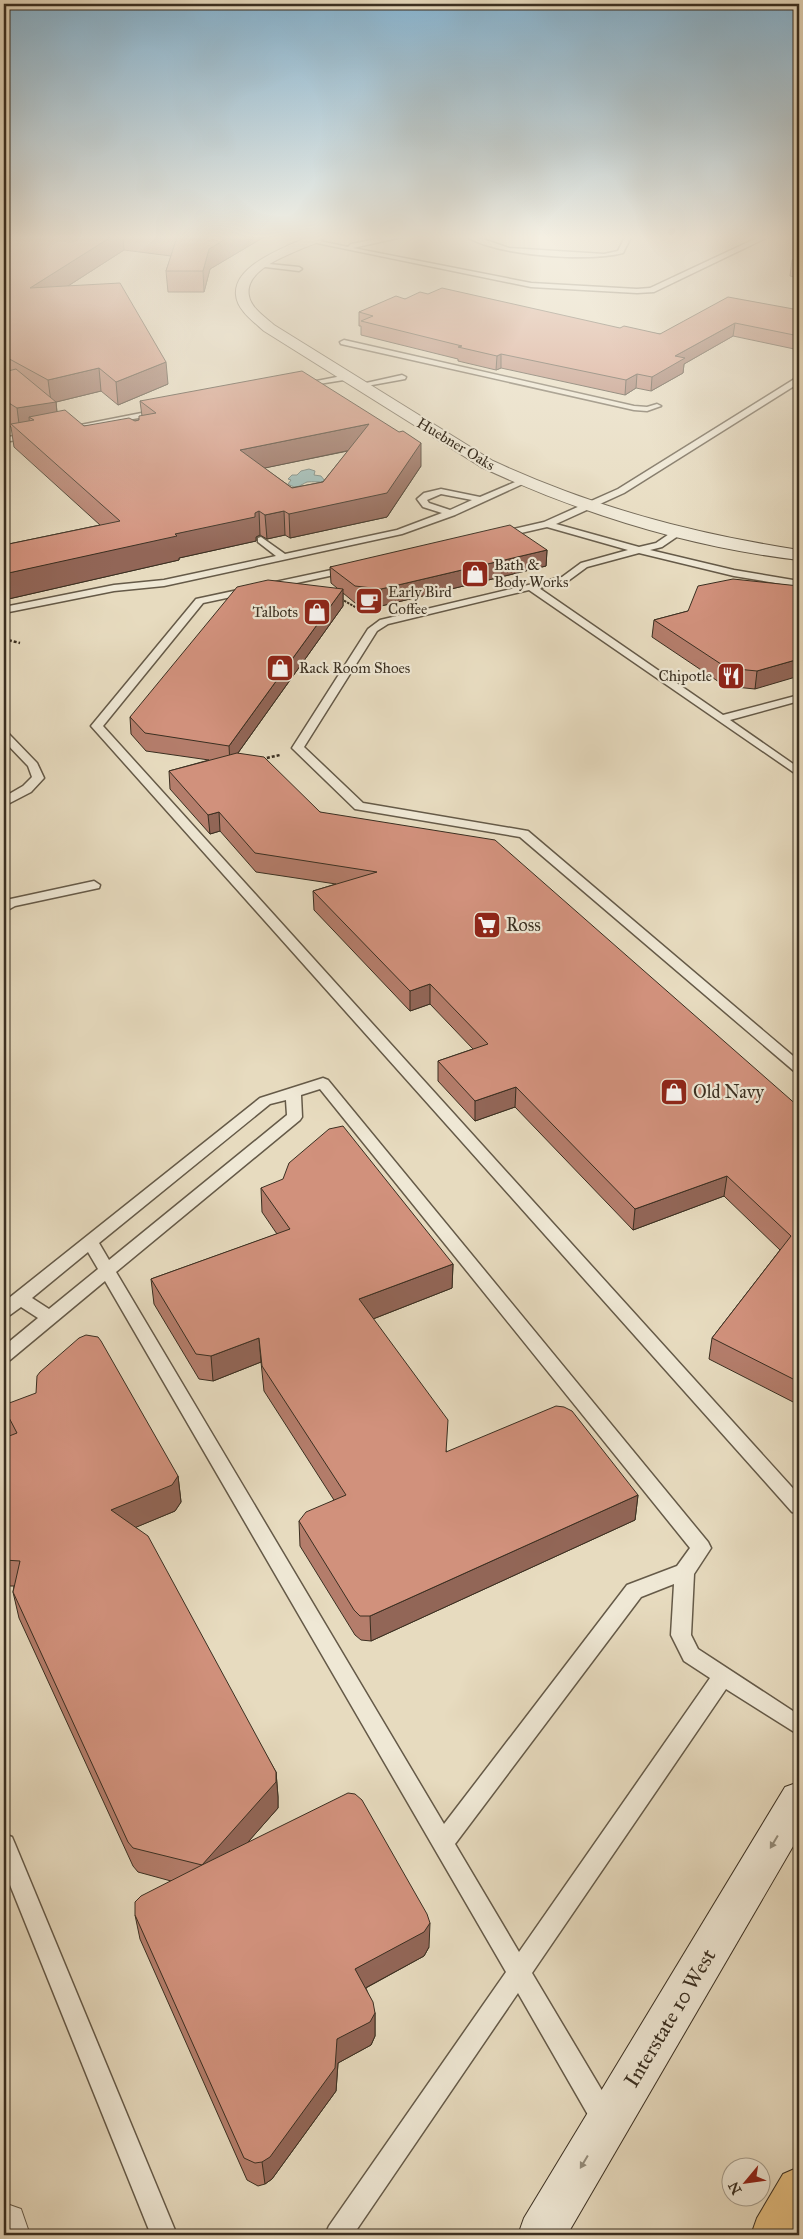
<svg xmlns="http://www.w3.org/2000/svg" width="803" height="2239" viewBox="0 0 803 2239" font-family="'IM FELL Great Primer',serif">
<rect width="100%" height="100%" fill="#e7dbbf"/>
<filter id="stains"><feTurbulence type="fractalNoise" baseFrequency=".004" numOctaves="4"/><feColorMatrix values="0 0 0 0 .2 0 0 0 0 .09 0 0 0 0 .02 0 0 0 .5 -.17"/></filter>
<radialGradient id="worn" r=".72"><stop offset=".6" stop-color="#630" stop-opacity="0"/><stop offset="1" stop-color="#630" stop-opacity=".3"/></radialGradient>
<path fill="#97bab7" stroke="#72827b" d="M309,469l6,2 -1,4 7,1 4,5c-6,2 -12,0 -18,1 -7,3 -10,8 -19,2l3,-4 -3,-1 4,-4h5l4,-4z"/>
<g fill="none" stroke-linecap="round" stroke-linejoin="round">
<g stroke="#655a48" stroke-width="3">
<g id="service">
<path d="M387,237h15l-49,11 178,35 106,6 13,-1 109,-51h9l-114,55 -17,1 -106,-6 -224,-46 3,-2 38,8 3,-3z"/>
<path d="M467,237h10l32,11 95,6 14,-3 7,-14h6l-8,16c-36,9 -124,3 -156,-16z"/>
<path d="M259,263l40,4 3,2 -3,2 -42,-5z"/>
<path d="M344,340l290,66 13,1 10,-3 4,2 -14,5 -13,-1 -293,-66 -1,-2z"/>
<path d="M347,375l4,2 -1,2 -50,8 -4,-2z"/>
<path d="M402,375l4,2 -1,2 -44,8 -4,-2z"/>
<path d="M796,378h3v5l-175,110 -68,31 83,23 17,-4 19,-13h6v4l-19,13 -12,3 84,20 65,11v6l-65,-11 -95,-23 -52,14 -19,14 -29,7 184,127 76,-20v6l-69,19 69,48v8l-270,-186 -141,34 -11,7 -73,116 59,56 165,28 271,230v12l-5,-2 -274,-234 -165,-28 -63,-61 76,-119 12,-9 182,-43 19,-14 47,-13 -81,-23 -48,11 -5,-3 2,-2 48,-11 74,-33z"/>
<path d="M162,409l4,2 -1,2 -101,19 -4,-3z"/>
<path d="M32,432l4,3 -1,2 -31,5v-4z"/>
<path d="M520,480l7,2 -72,33 -53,19 -238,52 -50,5 -110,22v-6l110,-22 50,-5 112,-24 -18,-14v-4l3,-1 24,17 112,-24 45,-17 -19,-6 -6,-8 7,-6 17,-4 39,8zM441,494l31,6 -22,10 -21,-7 -2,-3z"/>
<path d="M350,566l3,1v4l-150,32 -100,123 696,769v19l-7,-2 -701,-786 105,-127z"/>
<path d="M4,732l4,1 29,30 7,15 -13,14 -27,14v-9l19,-11 9,-9 -4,-11 -24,-25z"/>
<path d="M94,881l6,4 -1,3 -84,18 -11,6v-10l2,-2z"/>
<path d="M323,1078l5,2 380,462 3,6 -17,26 -3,61 7,14 101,66v20l-73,-46 -194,284 81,136 3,9 -3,9 -9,3 -9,-3 -77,-134 -165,242h-28l4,-9 177,-254 -401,-691 -95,79 -6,1v-15l34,-28 -17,-11 -11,8 -6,2v-15l256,-204zM320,1089l370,459 -13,18 -50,19 -183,239 -328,-552 184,-152 2,-3 -1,-22zM286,1100l1,15 -178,145 -10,-17 171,-139zM88,1252l10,17 -49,40 -17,-11zM674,1584l-3,51 13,26 26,17 -191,274 -64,-108 186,-247z"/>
<path d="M4,1834l8,3 3,7 162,391h-26l-147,-365z"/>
</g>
</g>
<g stroke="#655a48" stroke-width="2">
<path id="minor" d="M4,2203l17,6 9,26h-26z"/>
</g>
<g stroke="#655a48" stroke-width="2">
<path id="tertiary" d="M308,237h17c-6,6 -17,9 -24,12 -18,8 -57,22 -52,47 2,12 16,21 25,29l219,136c100,46 197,72 306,89v10c-110,-13 -217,-46 -318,-93l-217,-136c-10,-9 -27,-21 -28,-36 -3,-30 50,-48 72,-58z"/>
</g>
<g stroke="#3a2f21" stroke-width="2">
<path id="secondary" d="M799,1782v54l-232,399h-49l6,-17 261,-431z"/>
</g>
<g stroke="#3a2f21" stroke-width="2">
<path id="motorway" d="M799,2167v68h-48l6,-17 26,-44z"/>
</g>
<path stroke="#3a2f21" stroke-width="2" stroke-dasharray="2.5 1" stroke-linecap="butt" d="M341,599l25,14"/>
<g stroke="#3a2f21" stroke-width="2.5" stroke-dasharray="3 2" stroke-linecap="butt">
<path d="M4,639l16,4"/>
<path d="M262,759l18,-4"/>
</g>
<use href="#service" fill="#efe8d5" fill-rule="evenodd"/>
<use href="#minor" fill="#efe8d5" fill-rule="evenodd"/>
<use href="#tertiary" fill="#efe8d5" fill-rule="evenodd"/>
<use href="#secondary" fill="#efe8d5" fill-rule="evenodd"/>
<use href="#motorway" fill="#e4be80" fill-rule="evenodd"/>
</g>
<g fill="#b47d6b" stroke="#3a2f21" fill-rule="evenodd">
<path d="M4,237h260l-54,32 -6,23h-36l-2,-21 5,-15 -47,-6 -56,36 100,98 -50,21 -17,-14 -45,11 1,10 27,14 51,-5 4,-1 3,-4 -2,-15 281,65 -34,51 -97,21 -5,-3 -18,4 -7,-4 -4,2v4l-77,17v2l-175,40v-55l96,-20 -86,-78 -3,-20 -7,-5zM348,451l-25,31 -31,6 -28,-20z"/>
<path d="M799,256v22l-9,-2 2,-16z"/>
<path d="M405,299l255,35 139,-24v40l-66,-14 -49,28 -1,9 -32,18 -15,-3 -11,7 -124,-27 -5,2 -38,-9v-2l-97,-24v-9h-2v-14z"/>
<path d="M547,550l-1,16 -165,40 -26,-3 -12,-10v13l-105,147 82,59 479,295v298l-90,-46 3,-21 68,-88 -56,-54 -91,34 -118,-123 -40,14 -37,-40v-20l35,-12 -43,-45 -20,7 -96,-101 -1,-19 23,-7 -80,-12 -36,-41 -10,3 -40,-45 -1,-18 40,-11 -63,-9 -15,-17 -1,-17 207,-129 -6,-5 -1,-16z"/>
<path d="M799,586l-44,103 -30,-3 -73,-49 2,-17 34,-9z"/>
<path d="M261,1188l192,76 -1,24 -79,31 74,133 191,43 -3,25 -264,121 -10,-1 -6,-5 -55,-89 -1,-25 35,-21 -70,-109 -3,-29 -48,19 -14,-2 -45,-75 -3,-25 126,-45 -15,-22z"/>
<path d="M4,1405l174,71 3,26 -6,9 -39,16 140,245 2,25v11l-31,35 182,104 -5,9 -58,32 9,25v23l-4,9 -33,18 -2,28 -64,88 -7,5 -7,2 -11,-6 -107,-241 -5,-24 36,-34 -33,-9 -5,-6 -114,-248 -6,-26 1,-6h-10v-148l6,-2 -2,-4 -4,-21z"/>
</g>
<g fill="#926657" stroke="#3a2f21">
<path d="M111,237h12l1,13 -92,59 -2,-21z"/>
<path d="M229,237h35l-54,32 -6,23 -1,-21 6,-22z"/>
<path d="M735,323l-2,13 -49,28 -1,9 -32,18 1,-14 23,-21z"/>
<path d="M501,354v14l-5,2 1,-14z"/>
<path d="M166,362l2,22 -50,21 -2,-23z"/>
<path d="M99,368l2,23 -45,11 2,23 -24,-5 -5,-3 1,13 -10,2 -3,-24 34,-6 -3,-22z"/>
<path d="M637,374l-1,14 -11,7 1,-15z"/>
<path d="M369,424l1,22 -129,27 -1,-23z"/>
<path d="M421,443v23l-34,51 -97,21 -1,-24z"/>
<path d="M259,511l1,24 -4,2v4l-77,17v2l-175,40v-26l171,-40z"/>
<path d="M284,511l1,24 -18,4 -2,-24z"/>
<path d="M547,550l-1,16 -165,40v-17z"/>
<path d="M343,589v17l-113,158 -1,-18z"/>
<path d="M799,659v17l-44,13 2,-18z"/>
<path d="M219,812l1,19 -10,3 -2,-19z"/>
<path d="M430,984v20l-20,7v-20z"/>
<path d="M516,1087l-1,20 -40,14v-20z"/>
<path d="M727,1176l-3,20 -91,34 2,-21z"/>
<path d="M453,1264l-1,24 -92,36 -1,-25z"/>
<path d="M259,1338l2,24 -48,19 -2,-25z"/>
<path d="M178,1476l3,26 -6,9 -60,25 -4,-26z"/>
<path d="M638,1495l-3,25 -264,121 -1,-25z"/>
<path d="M276,1772l2,25v11l-72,82 -4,-25z"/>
<path d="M430,1923l-1,24 -5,9 -68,37 -1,-24z"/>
<path d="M375,2013v23l-4,9 -33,18 -2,28 -64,88 -7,5 -3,-22 75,-123z"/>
</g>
<g fill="#d1917c" stroke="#3a2f21" fill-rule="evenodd">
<path d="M4,237h107l-81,51 90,-5 46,79 -50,20 -17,-14 -51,12 -44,-24z"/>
<path d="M177,237h52l-20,12 -6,22h-37z"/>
<path d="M799,256v6l-7,-2z"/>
<path d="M442,288l178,40 4,-2 36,8 68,-37 71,13v26l-64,-13 -60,33 10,2 -33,19 -15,-3 -11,6 -125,-26 -4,2 -39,-9 4,-1 -101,-25 12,-5 -14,-4 37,-16 9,3 15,-7 8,2z"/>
<path d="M16,369l40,33 -39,6 -13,-8v-28z"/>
<path d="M302,371l97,61 4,-1 18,12 -34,50 -98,21 -5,-3 -19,4 -6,-4 -4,2v4l-80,17 2,2 -173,38v-29l116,-24 -109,-97 23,-4 -5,-3 36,-7 19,16 45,-8 6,3 4,-1v-4l17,-3 -16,-12zM369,424l-46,58 -31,6 -52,-38z"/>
<path d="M510,525l37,25 -166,39 -26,-3 -25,-19z"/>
<path d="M733,579l66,7v73l-42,12 -30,-3 -73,-48 34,-9 10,-25z"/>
<path d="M268,580l75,9 -114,157 -84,-13 -15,-16 107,-130z"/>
<path d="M237,753l27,4 56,55 175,28 304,267v275l-87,-44 79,-102 -64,-60 -92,33 -119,-122 -41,14 -37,-40 50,-17 -58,-60 -20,7 -97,-100 64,-19 -122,-19 -36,-41 -11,3 -39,-44z"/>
<path d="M343,1126l110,138 -94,35 89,121 -2,32 110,-46 8,1 8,4 66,84 -268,121h-10l-6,-6 -55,-89 7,-9 40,-17 -84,-129 -3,-28 -48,18 -15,-2 -45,-75 139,-50 -29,-41 22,-9 6,-16 40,-34z"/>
<path d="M86,1335l12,2 3,4 77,135 -6,9 -61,25 37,26 128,236v10l-74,83 146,-72 7,1 7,6 65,114 3,9 -6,9 -69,37 18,33 2,11 -5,9 -33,17 -2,29 -65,89 -8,5 -7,1 -11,-5 -109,-243v-13l6,-6 61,-31 -69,-17 -5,-6 -115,-250 7,-31 -16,-1v-122l13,-5 -13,-25v-3l32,-12 1,-17 3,-4 39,-34z"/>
</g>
<defs><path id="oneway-solid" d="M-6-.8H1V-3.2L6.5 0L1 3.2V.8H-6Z" transform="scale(1.25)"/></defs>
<g fill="#948c7b">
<use href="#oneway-solid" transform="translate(774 1842) rotate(121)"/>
<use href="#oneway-solid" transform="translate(584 2162) rotate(121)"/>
</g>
<linearGradient id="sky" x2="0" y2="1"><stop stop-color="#87b6d4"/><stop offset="0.43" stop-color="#f4efe2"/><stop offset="1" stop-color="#f4efe2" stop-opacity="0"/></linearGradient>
<rect width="803" height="551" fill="url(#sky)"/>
<defs>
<g id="shop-square" transform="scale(1.4375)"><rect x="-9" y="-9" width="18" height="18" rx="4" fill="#8f2418" stroke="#efe8d5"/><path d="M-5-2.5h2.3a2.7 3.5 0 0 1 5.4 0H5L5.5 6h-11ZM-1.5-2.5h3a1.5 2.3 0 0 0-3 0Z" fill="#fff"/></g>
<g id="cafe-square" transform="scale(1.4375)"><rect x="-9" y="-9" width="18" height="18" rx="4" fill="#8f2418" stroke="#efe8d5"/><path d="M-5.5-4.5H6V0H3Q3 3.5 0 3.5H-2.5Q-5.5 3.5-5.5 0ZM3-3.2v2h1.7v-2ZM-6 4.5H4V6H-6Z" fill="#fff"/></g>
<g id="restaurant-square" transform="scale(1.4375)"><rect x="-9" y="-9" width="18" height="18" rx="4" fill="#8f2418" stroke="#efe8d5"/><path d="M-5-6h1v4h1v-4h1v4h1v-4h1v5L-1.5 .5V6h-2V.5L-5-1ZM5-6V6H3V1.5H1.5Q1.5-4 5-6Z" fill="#fff"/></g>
<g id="supermarket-square" transform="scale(1.4375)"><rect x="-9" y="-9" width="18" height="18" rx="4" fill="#8f2418" stroke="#efe8d5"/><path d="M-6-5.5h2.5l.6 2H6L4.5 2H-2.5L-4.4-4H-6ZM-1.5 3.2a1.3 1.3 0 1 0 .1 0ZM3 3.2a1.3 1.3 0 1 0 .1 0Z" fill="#fff"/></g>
</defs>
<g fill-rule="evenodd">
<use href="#shop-square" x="475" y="574"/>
<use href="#cafe-square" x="369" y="601"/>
<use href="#shop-square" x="317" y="612"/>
<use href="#shop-square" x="280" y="668"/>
<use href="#restaurant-square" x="731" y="676"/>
<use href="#supermarket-square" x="487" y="925"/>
<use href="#shop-square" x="674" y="1092"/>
</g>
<g text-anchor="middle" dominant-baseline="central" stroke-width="4.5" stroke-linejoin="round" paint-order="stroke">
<g font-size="15" fill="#3a2f21" stroke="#efe8d5">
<text transform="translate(456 444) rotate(31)">Huebner Oaks</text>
</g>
<g font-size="15" fill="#3a2f21" stroke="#efe8d5" text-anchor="start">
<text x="494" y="565">Bath &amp;<tspan x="494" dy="17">Body Works</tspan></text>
<text x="388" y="592">Early Bird<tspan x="388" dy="17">Coffee</tspan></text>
<text x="298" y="612" text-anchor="end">Talbots</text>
<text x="299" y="668">Rack Room Shoes</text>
<text x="712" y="676" text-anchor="end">Chipotle</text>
</g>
<g font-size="18" fill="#3a2f21" stroke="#efe8d5" text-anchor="start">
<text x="506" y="925">Ross</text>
<text x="693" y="1092">Old Navy</text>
</g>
<g font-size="21" fill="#3a2f21" stroke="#efe8d5">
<text transform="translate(670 2018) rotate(-59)">Interstate 10 West</text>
</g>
</g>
<rect width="803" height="2239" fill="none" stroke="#e7dbbf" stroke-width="20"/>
<rect x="5" y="5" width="793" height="2229" fill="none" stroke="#3a2f21" stroke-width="2.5"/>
<rect x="10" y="10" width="783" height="2219" fill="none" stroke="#3a2f21"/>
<g transform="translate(746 2182) rotate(241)"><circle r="24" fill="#efe8d5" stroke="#a79e8d"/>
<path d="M0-4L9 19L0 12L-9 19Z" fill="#8f2418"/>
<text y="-8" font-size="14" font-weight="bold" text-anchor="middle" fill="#3a2f21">N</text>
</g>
<rect width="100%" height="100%" filter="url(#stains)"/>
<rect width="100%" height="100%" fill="url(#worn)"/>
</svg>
